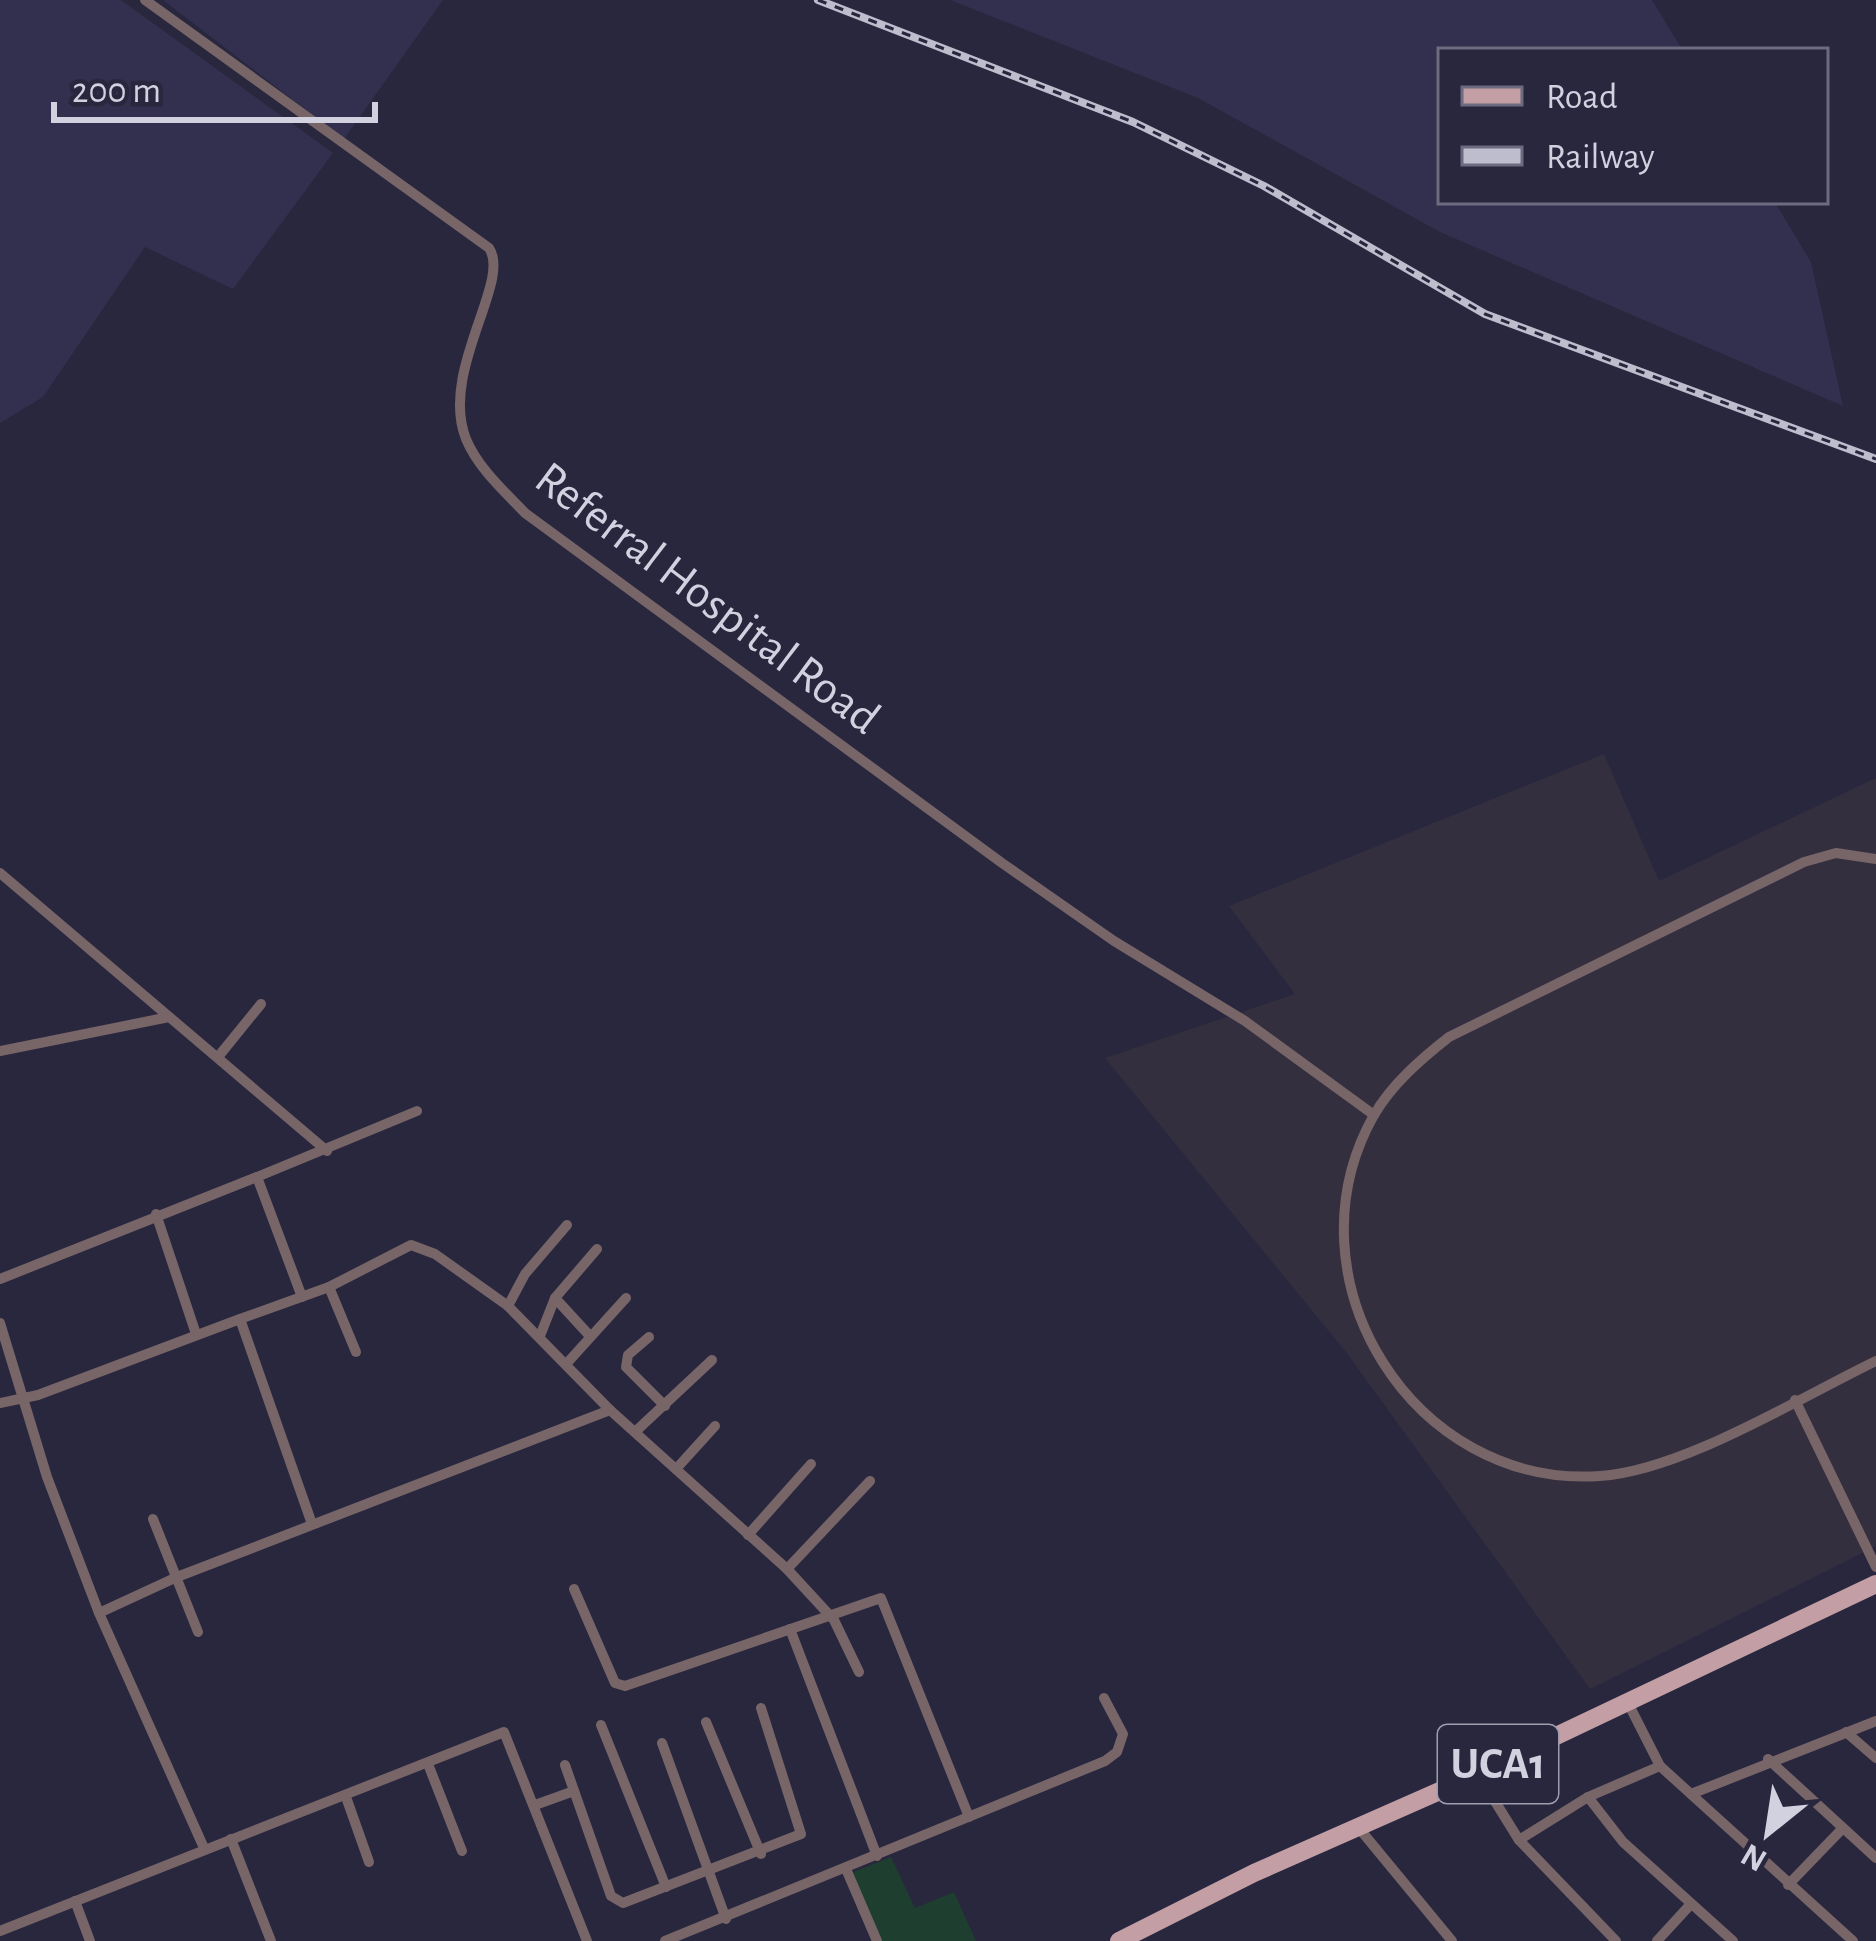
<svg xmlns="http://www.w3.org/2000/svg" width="1876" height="1941" viewBox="0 0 1876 1941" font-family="'Alegreya Sans',sans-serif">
<rect width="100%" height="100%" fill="#28273e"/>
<g fill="#32304e">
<path d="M0,0h121l212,153 -100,136 -88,-42 -102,150 -43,26z"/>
<path d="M163,0h280l-99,139z"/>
<path d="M950,0h702l31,51h-242v150h333l37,61 32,144 -403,-174 -242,-134z"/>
</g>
<path fill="#342f3f" d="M1604,754l55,127 217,-103v768l-286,143 -244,-337 -241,-294 190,-64 -66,-88z"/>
<path fill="#1e3e30" d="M891,1857l24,51 39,-16 22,49h-96l-29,-68z"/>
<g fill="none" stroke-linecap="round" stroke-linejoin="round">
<g stroke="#776568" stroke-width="10">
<path d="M145,0l344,248c23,33 -50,123 -23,191 12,29 38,52 59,74l477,350 112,78 131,80 129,94"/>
<path d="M1876,859l-40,-6 -32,9 -355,175c-28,22 -57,47 -75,78 -92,163 39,374 226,361 82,-5 201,-79 276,-115"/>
<path d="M0,873l327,278"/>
<path d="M0,1051l169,-34"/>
<path d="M218,1057l43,-53"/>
<path d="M156,1214l40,120"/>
<path d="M0,1279l257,-102"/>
<path d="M329,1287l27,65"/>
<path d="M302,1297l-45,-120 160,-66"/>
<path d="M508,1306l17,-32 42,-49"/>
<path d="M240,1319l89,-32 82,-42 24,9 73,52 102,104 177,159 47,51 25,52"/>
<path d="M0,1323l47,154 52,136 105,235"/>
<path d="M589,1335l-34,-37 42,-49"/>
<path d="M540,1336l15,-38"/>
<path d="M649,1337l-21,18 -2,12 39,39"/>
<path d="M568,1362l58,-64"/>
<path d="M1795,1400l81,167"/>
<path d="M0,1403l38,-8 202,-76 72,205"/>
<path d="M635,1432l77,-72"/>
<path d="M676,1469l39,-43"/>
<path d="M153,1519l45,113"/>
<path d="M748,1535l63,-71"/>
<path d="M787,1569l83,-88"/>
<path d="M574,1589l41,94 10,3 256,-88 88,219"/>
<path d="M99,1613l78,-36 433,-167"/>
<path d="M790,1629l87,227"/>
<path d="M1628,1703l32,63 193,175"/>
<path d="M706,1722l55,132"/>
<path d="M601,1725l65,162"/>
<path d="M1846,1732l30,26"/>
<path d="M662,1743l64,176"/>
<path d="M1768,1759l108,99"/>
<path d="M428,1764l34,87"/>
<path d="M565,1765l46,131 12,7 178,-69 -40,-126"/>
<path d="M1478,1774l41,66 97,101"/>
<path d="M1691,1794l185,-73"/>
<path d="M346,1797l23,65"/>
<path d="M1588,1797l35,45 110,99"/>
<path d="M535,1805l39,-14"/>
<path d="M1358,1827l94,114"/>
<path d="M231,1839l40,102"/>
<path d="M1519,1840l69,-43 72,-31"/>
<path d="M846,1869l31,72"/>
<path d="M1788,1885l54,-56"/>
<path d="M75,1901l15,40"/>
<path d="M0,1931l504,-199 83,209"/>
<path d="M665,1941l440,-180 12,-9 6,-18 -19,-36"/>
<path d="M1657,1941l33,-36"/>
</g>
<path stroke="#c39ea4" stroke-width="18" d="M1119,1941l135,-68 197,-87 425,-202"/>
<g stroke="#bebdcd" stroke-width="8">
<path id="rail" d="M818,0l315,122 131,64 221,128 391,145"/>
</g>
<use href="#rail" stroke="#28273e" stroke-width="3" stroke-dasharray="9" stroke-linecap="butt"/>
</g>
<g text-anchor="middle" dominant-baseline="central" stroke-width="9" stroke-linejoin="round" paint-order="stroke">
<rect fill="#28273e" stroke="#9e9eaf" stroke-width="3" x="1438" y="1725" width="120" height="78" rx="9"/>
<g font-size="45" font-weight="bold" fill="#d1d1e0">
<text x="1498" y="1764">UCA1</text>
</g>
<g font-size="48" fill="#d1d1e0" stroke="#28273e">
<text transform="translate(707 599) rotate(37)">Referral Hospital Road</text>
</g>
</g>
<rect x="1438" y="48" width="390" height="156" fill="#28273e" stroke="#6c6b7f" stroke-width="3"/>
<rect x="1462" y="87" width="60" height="18" fill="#c39ea4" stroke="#6c6b7f" stroke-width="3"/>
<text x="1546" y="108" font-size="36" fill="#d1d1e0">Road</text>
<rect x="1462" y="147" width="60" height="18" fill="#bebdcd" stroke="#6c6b7f" stroke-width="3"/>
<text x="1546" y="168" font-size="36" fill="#d1d1e0">Railway</text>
<g transform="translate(1768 1833) rotate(210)" stroke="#28273e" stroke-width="9" paint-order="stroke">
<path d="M0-9L21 45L0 30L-21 45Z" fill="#d1d1e0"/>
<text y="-18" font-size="33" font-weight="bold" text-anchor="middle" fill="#d1d1e0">N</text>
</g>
<path d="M54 102v18h321v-18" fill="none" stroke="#d1d1e0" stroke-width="6"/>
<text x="72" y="102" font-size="36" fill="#d1d1e0" stroke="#28273e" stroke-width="9" paint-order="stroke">200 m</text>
</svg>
